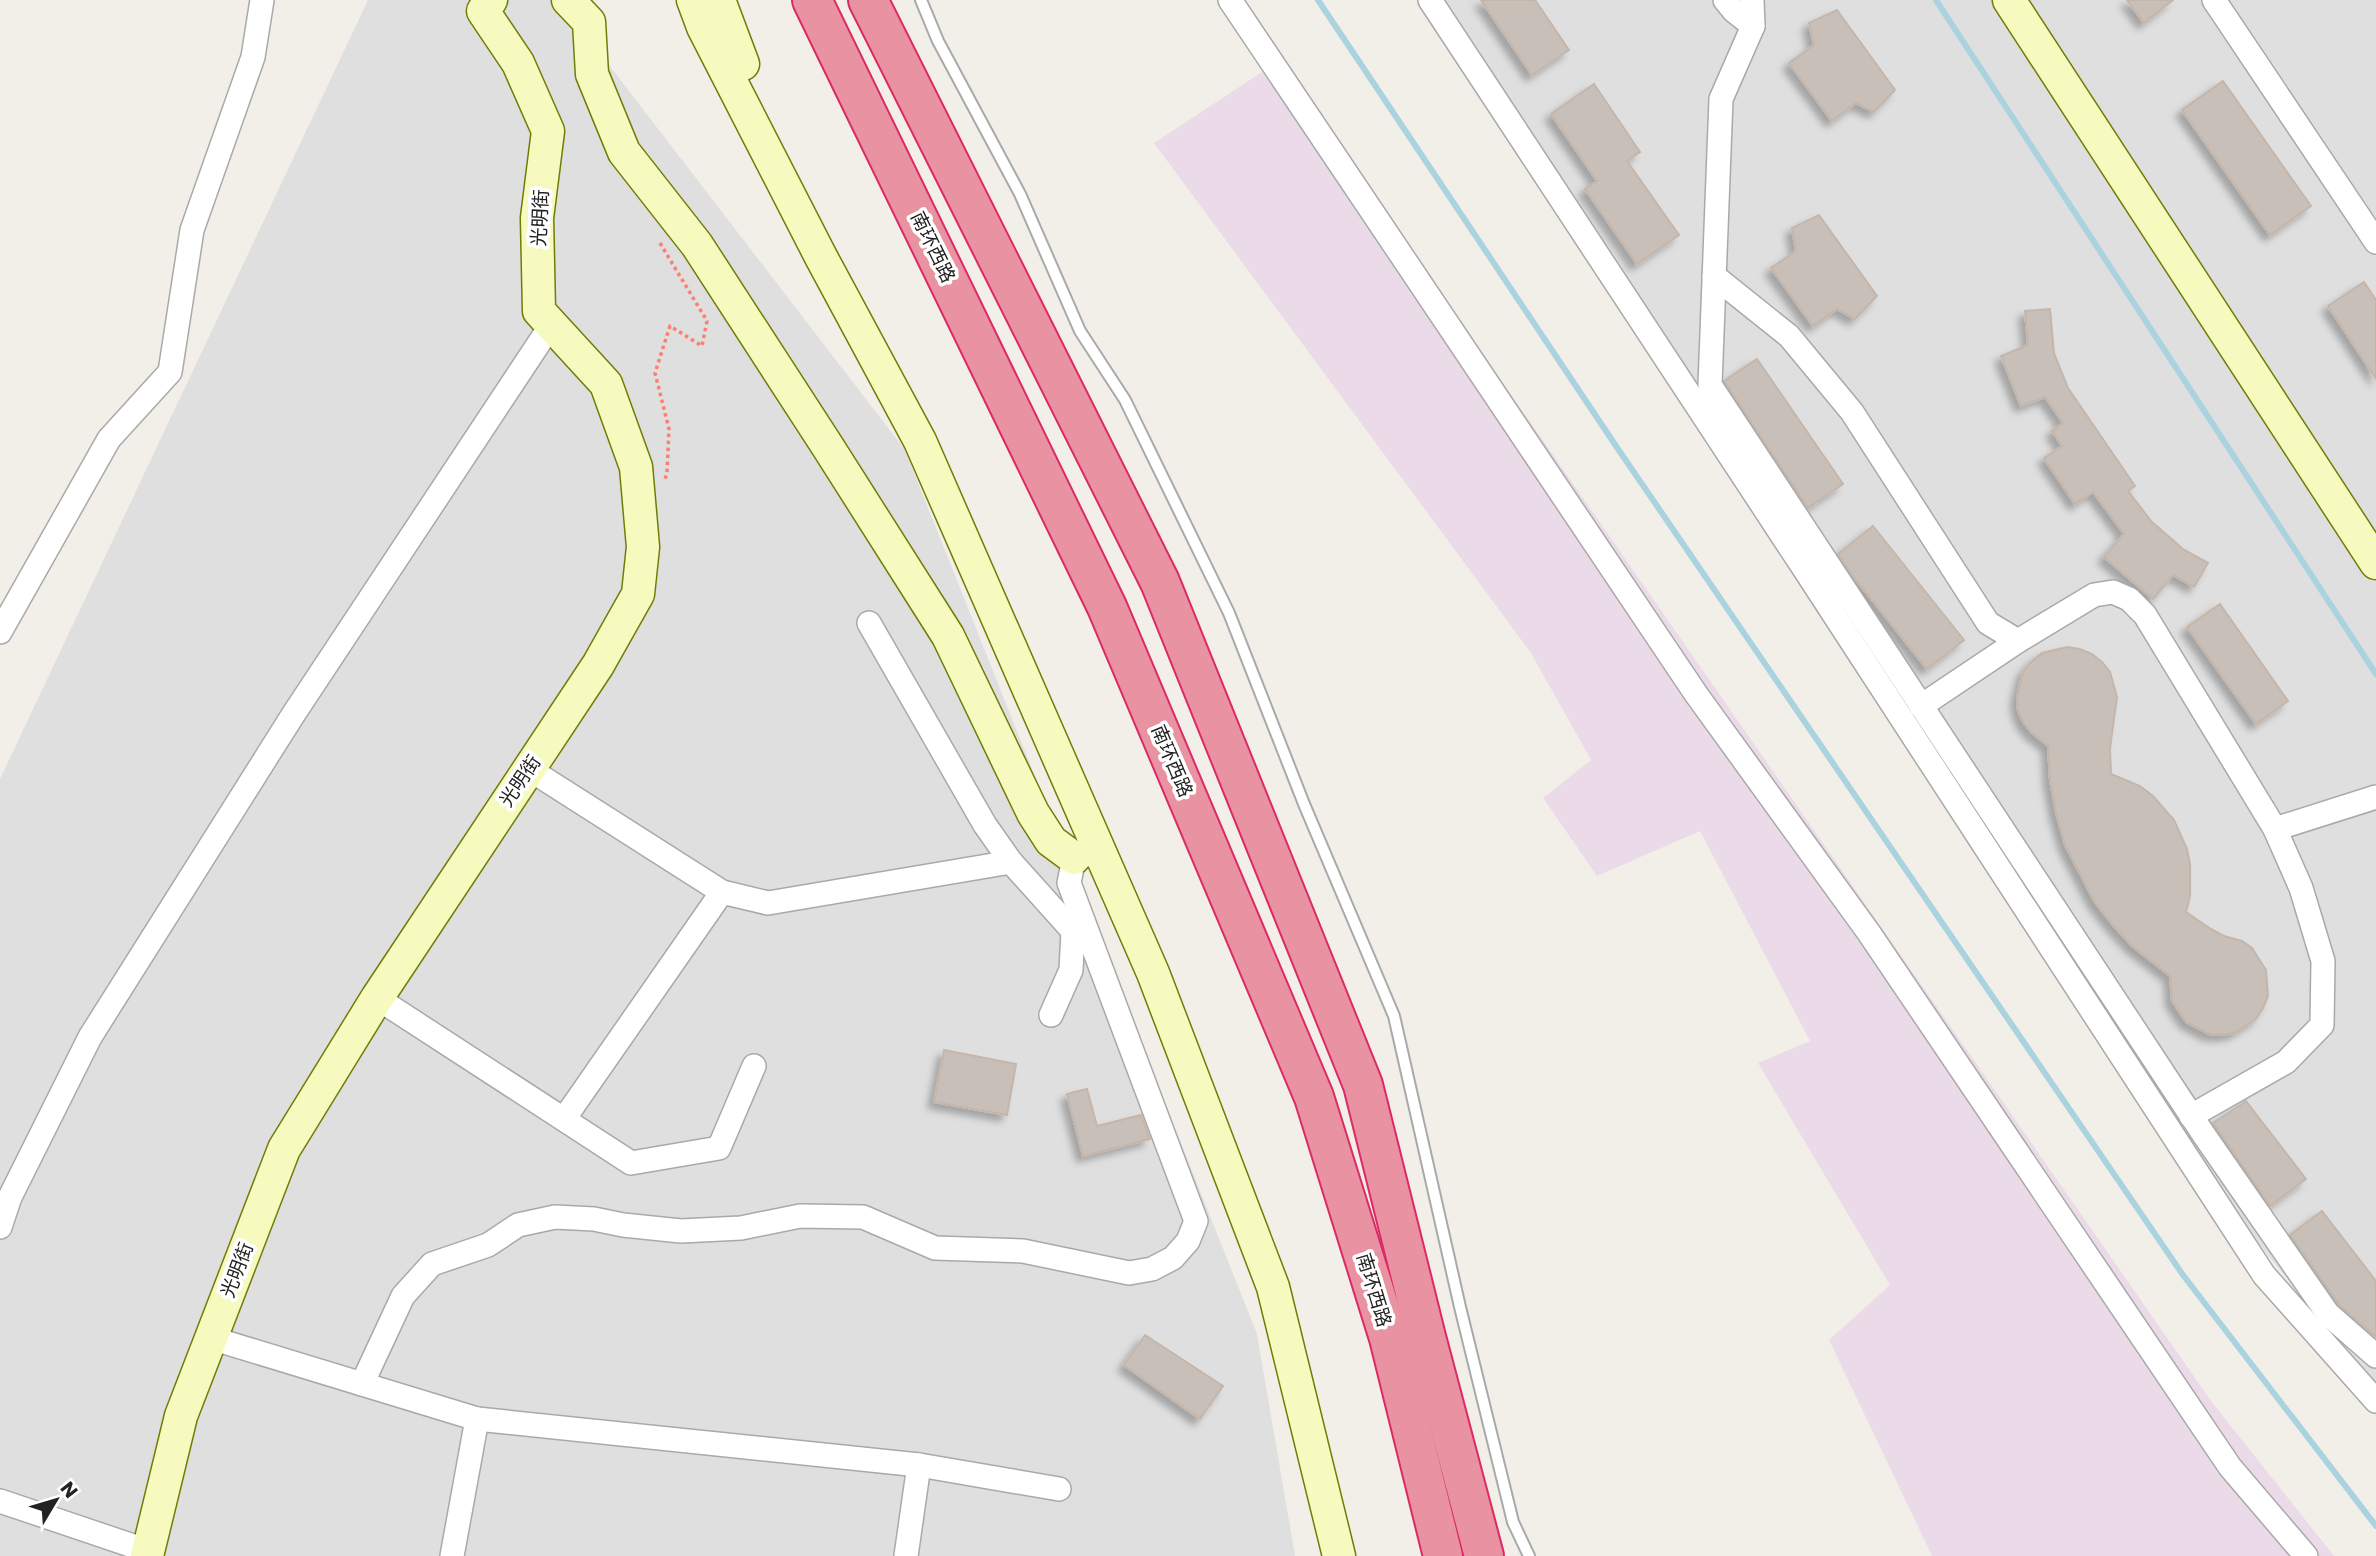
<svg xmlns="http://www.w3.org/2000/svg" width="2376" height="1556" viewBox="0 0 2376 1556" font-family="Poppins,'Noto Sans SC',sans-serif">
<defs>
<filter id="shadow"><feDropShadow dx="-6" dy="6" stdDeviation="3.5" flood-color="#0004"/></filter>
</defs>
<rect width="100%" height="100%" fill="#f2efe9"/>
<g fill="#e0dfdf">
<path d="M368,0h191l346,450 352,884 38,222h-1295v-777z"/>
<path d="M1441,0h935v1391l-139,-175z"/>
</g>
<path fill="#ebdbe8" d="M1279,61l932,1340 123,155h-402l-103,-216 61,-55 -132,-222 52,-22 -110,-210 -103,45 -54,-78 48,-38 -60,-107 -377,-510z"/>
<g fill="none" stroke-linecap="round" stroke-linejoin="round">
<g stroke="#aad3df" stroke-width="6">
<path d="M1318,0l298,446 567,829 193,251"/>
<path d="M1936,0l440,674"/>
</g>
</g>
<g fill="#c7bfb8" stroke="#c4b6ab" stroke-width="2" filter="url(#shadow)">
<path d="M1481,0h54l34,50 -37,25z"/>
<path d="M2127,0h46l-29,23z"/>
<path d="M1837,10l58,80 -21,22 -18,-9 -24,18 -43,-58 25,-18 -5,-22z"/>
<path d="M2223,81l88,125 -41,29 -88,-125z"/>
<path d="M1594,84l46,68 -13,9 52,74 -42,29 -52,-75 12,-8 -46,-67z"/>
<path d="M1819,215l58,81 -22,23 -18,-10 -24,17 -42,-58 25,-17 -4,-23z"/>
<path d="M2364,282l12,18v79l-48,-73z"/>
<path d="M2050,309l4,44 14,35 67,98 -7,5 24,31 31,27 25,14 -14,24 -21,-12 -20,24 -49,-42 20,-23 -31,-42 -18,12 -31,-46 18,-12 -10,-15 11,-8 -18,-26 -24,9 -20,-50 27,-11 -3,-34z"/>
<path d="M1757,359l86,125 -35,24 -84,-127z"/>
<path d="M1873,526l91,114 -37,29 -75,-94 -14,-21z"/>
<path d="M2220,604l68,97 -32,23 -69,-97z"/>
<path d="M2067,647l13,2 12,5 10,8 8,10 7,25 -7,51 1,26 29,12 13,10 21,24 13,29 3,15v32l-4,16 25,17 13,7 18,5 10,7 14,22 2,26 -5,12 -7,11 -22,14 -13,2 -12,-1 -23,-12 -14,-21 -2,-25 -38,-30 -20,-22 -18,-23 -29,-56 -9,-32 -6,-33 -2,-34 -17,-14 -8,-10 -5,-12 -1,-13 6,-25 8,-10 11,-9z"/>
<path d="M944,1050l72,14 -9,51 -73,-13z"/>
<path d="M1087,1089l10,37 44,-11 9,24 -67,17 -16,-62z"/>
<path d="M2246,1101l60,78 -36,27 -57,-83z"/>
<path d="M2322,1211l54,70v56l-35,-30 -51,-72z"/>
<path d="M1145,1335l78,51 -23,33 -76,-54z"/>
</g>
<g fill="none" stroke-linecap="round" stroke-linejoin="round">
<g stroke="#a9a9a9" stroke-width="14">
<path id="lane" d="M921,0l17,41 82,153 60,137 45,69 104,213 75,191 90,212 66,291 53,215 16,34"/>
</g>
<g stroke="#a9a9a9" stroke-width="26">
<g id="street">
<path d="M1230,0l466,694 173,239 361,534 76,89"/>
<path d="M1430,0l375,570 459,705 112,126"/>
<path d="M1725,0l9,11 19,15"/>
<path d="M1752,0l1,26 -32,73 -11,286 494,750 124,179 48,42"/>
<path d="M2214,0l162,242"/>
<path d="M1714,276l75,60 63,76 136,211 30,18"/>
<path d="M869,623l116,202 26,37 62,69 12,-3"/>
<path d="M0,632l109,-193 61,-67 22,-142 61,-173 9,-57"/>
<path d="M1921,706l97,-65 76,-46 19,-3 16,7 16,16 130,214 26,59 22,73 -1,64 -36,37 -95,54"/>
<path d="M529,769l193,123 46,11 243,-41"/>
<path d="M2275,829l101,-32"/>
<path d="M377,998l254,165 88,-15 35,-82"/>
<path d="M1051,1015l20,-45 2,-39"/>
<path d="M564,1119l158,-227"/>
<path d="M0,1227l10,-30 80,-160 203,-322 258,-390"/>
<path d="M211,1338l266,81 -25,137"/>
<path d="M362,1384l41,-88 29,-32 56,-19 30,-20 37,-8 39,2 29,6 58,6 60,-3 59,-12 63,1 72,31 88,3 106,22 23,-4 21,-11 15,-17 8,-20 -127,-338 5,-25 16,-4"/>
<path d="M477,1419l442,46 140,24"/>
<path d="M0,1501l148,50"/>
<path d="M906,1556l13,-91"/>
</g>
</g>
<g stroke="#707d05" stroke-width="35">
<g id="secondary">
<path d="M568,0l21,22 3,52 32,78 73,93 131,202 120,189 85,177 18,28 23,17"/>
<path d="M693,0l10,27 118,230 99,184 233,532 120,314 66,269"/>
<path d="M719,0l24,64"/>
<path d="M2009,0l367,563"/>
<path d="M147,1556l34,-140 103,-267 93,-151 221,-333 40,-71 5,-47 -7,-80 -30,-83 -67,-73 -2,-93 11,-87 -30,-68 -35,-52 8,-11"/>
</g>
</g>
<g stroke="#dc2a67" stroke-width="42">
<g id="highway">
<path d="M812,0l295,607 207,490 75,241 54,218"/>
<path d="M868,0l292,582 203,503 63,252 58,219"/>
</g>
</g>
<path stroke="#fa8072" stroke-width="3.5" stroke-dasharray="3.5 3.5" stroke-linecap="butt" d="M660,243l47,78 -5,25 -32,-20 -15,47 14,56 -2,44 -3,9"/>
<use href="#lane" stroke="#fff" stroke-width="10"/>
<use href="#street" stroke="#fff" stroke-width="23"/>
<use href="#secondary" stroke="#f7fabf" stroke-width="32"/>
<use href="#highway" stroke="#e892a2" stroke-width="38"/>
</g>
<g text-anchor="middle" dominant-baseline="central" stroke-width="7" stroke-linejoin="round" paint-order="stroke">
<g font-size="19" fill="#222" stroke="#fff">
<text transform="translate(540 218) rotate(-87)">光明街</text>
<text transform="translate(933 247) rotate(64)">南环西路</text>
<text transform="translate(1172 761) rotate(67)">南环西路</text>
<text transform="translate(520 781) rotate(-56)">光明街</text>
<text transform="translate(237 1270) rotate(-69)">光明街</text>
<text transform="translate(1374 1290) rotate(73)">南环西路</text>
</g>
</g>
<g transform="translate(56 1500) rotate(52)" stroke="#ffffff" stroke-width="5" paint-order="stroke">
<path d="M0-5L12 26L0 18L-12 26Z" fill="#222222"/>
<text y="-10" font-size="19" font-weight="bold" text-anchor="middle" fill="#222222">N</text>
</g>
</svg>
